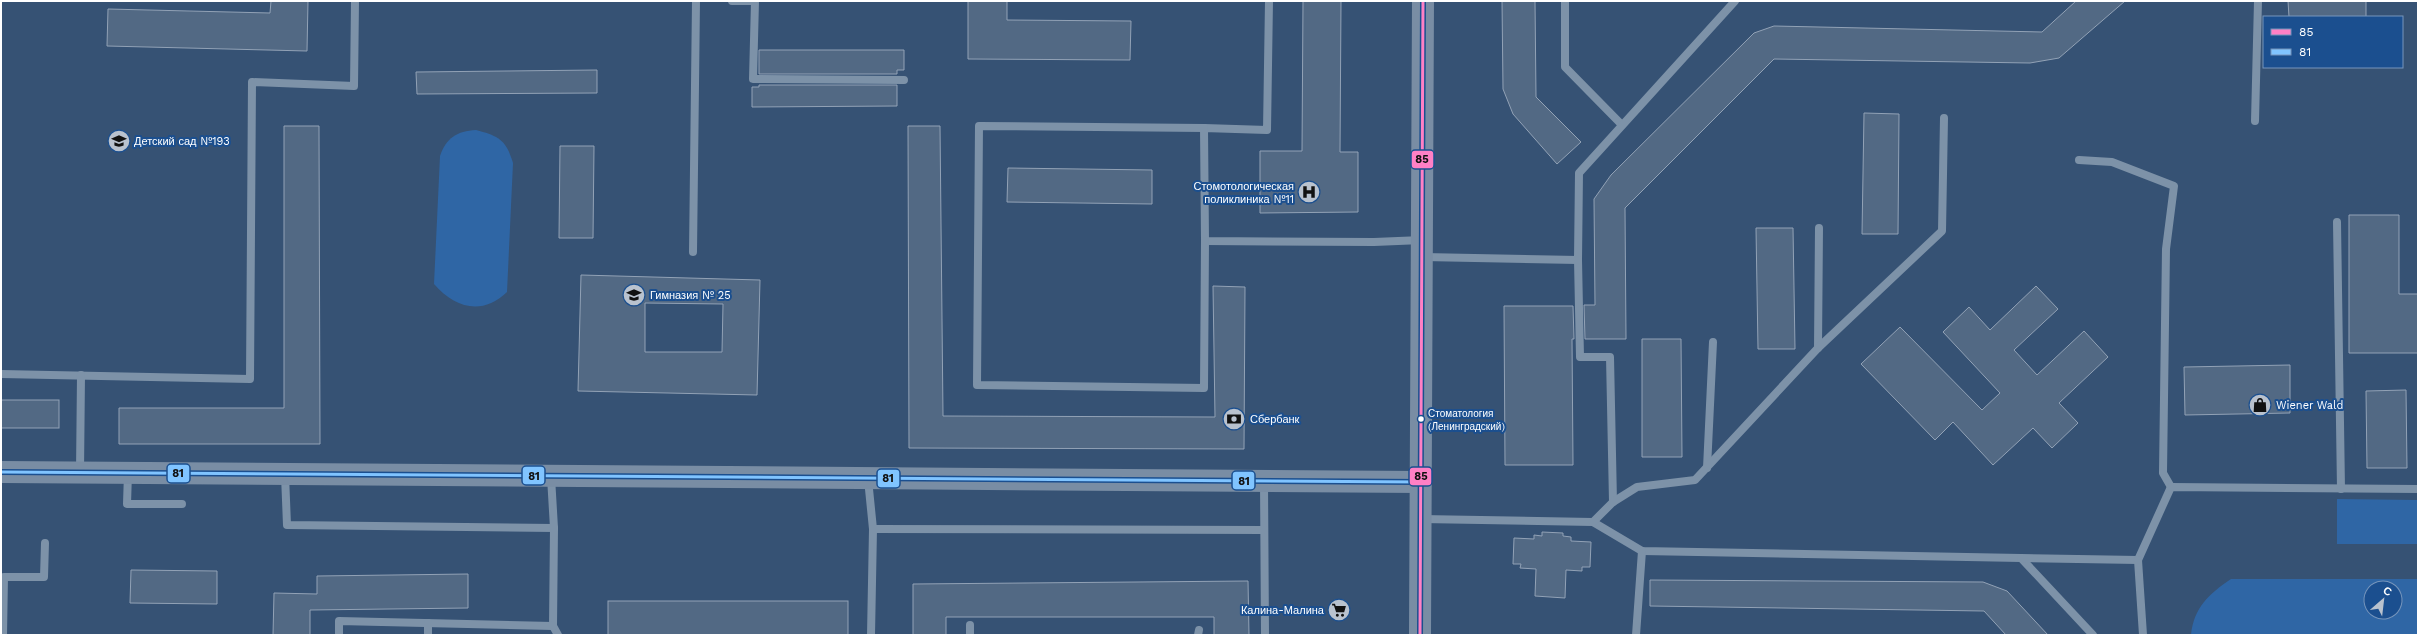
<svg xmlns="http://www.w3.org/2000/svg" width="2419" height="636" viewBox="0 0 2419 636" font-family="'Work Sans',sans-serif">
<rect width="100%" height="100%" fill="#365274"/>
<g fill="#2f66a5" fill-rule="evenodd">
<path d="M476,130c23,6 30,10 37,33l-6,129c-25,24 -52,16 -73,-8l6,-128c6,-18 17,-25 36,-26z"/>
<path d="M2337,499l81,1v44h-81z"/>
<path d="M2231,579h187v56h-227c3,-28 18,-41 40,-56zM2371,588h24v24h-24z"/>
</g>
<g fill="#526984" stroke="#92a2b6" fill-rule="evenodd">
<path d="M271,1h37l-1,50 -200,-5 1,-37 162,4z"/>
<path d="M968,1h39v19l124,1 -1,39 -162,-1z"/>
<path d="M1303,1h38l-1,151h18v60l-98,1v-62h42z"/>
<path d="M1502,1h33l1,96 45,45 -24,22 -44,-50 -10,-25z"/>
<path d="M2076,1h49l-66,57 -29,5 -256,-4 -149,149 1,131h-41l-1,-34h11l-1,-106 17,-24 143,-142 20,-7 268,6z"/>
<path d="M2288,1h78v16h-77z"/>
<path d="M759,50h145v20h-7v4h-138z"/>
<path d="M597,70v23l-180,1 -1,-22z"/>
<path d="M759,85h138v21l-145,1v-20h7z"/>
<path d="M1864,113l35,1 -1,120h-36z"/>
<path d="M284,126h35l1,318h-201v-36h165z"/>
<path d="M908,126h32l3,290 272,1 -2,-131 32,1 -1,162 -335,-1z"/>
<path d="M560,146h34l-1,92h-34z"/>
<path d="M1008,168l144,2v34l-145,-2z"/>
<path d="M2349,215h50v79h19v59h-69z"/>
<path d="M1756,228h37l2,121h-37z"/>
<path d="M581,275l179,5 -3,115 -179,-4zM645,303l78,1 -1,48h-77z"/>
<path d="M2036,286l22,23 -44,41 23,25 47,-44 24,26 -49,46 19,20 -26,25 -19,-20 -40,37 -40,-43 -18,18 -74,-76 39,-37 82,83 18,-17 -57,-61 26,-25 21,23z"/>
<path d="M1504,306h69l1,33h-2l1,126h-68z"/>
<path d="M1642,339h39l1,118h-40z"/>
<path d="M2290,365v48l-105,2 -1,-48z"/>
<path d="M2406,390l1,78h-40l-1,-77z"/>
<rect x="1" y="400" width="58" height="28"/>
<path d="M1542,532l21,1v3l8,1v4l20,1 -1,25h-8v4l-16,-1 -1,28 -30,-2 1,-27 -16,-1 1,-4h-8l1,-26 20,1v-4l8,1z"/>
<path d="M131,570l86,1v33l-87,-1z"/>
<path d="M468,574v34l-158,2v25h-37l1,-42 43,1v-18z"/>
<path d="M1650,580l333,2 24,9 41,44h-42l-22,-24 -334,-5z"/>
<path d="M1248,581l1,54h-35v-18h-268v18h-33v-51z"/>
<rect x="608" y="601" width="240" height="34"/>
</g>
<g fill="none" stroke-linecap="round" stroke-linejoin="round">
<g stroke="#7d92a8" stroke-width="8">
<path d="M732,1h23l-2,78 151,1"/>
<path d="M1269,1l-2,129 -63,-2 1,113 169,1 48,-2"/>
<path d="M1565,1v66l57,58"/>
<path d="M2255,121l3,-120"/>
<path d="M1204,128l-225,-2 -2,259 227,3 1,-147"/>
<path d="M2079,160l33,2 62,24 -8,63 -3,224 8,14"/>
<path d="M2337,222l4,267"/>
<path d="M693,252l3,-251"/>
<path d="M1423,257l155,3 1,-87 156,-172"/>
<path d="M1578,260l2,97h30l3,145"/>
<path d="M1818,348l1,-120"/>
<path d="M1,374l249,5 2,-297 102,4 1,-85"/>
<path d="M1707,468l6,-126"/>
<path d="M80,472l1,-97"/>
<path d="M128,473l-1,31h55"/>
<path d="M285,475l2,50 267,3"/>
<path d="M551,477l3,51 -1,98 5,9"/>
<path d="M868,479l5,50 -2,106"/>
<path d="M1264,482l1,153"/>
<path d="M1421,519l172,3 49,29 379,7 72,77"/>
<path d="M1593,522l20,-20 24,-15 58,-7 123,-132 124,-117 2,-113"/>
<path d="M873,529l391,1"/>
<path d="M2021,558l117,2 33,-73 247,2"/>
<path d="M2138,560l5,75"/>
<path d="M3,635l1,-58h40l1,-34"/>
<path d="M339,635v-14l214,5"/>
<path d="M428,635v-12"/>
<path d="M970,635v-10"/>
<path d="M1198,635l1,-5"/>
<path d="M1636,635l6,-84"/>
</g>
<g stroke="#798da4" stroke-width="22">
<path d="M1,472l1420,10"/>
<path d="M1420,635l3,-634"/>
</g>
<g stroke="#1b4f8f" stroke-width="6">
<path id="bus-1" d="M1420,635l3,-634"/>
</g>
<g stroke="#1b4f8f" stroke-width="6">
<path id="bus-2" d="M1,472l1420,10"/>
</g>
<use href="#bus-1" stroke="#ff80c5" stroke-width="3"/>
<use href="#bus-2" stroke="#80c4ff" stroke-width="3"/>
</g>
<defs>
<g id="school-disc" transform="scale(1.15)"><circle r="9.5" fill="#b9c2ce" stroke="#1b4f8f"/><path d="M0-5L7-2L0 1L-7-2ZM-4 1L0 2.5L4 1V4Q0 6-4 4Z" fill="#111"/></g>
<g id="hospital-disc" transform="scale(1.15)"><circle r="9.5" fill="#b9c2ce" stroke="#1b4f8f"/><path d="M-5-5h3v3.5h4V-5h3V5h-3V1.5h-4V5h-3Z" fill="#111"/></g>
<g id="shop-disc" transform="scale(1.15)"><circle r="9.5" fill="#b9c2ce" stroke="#1b4f8f"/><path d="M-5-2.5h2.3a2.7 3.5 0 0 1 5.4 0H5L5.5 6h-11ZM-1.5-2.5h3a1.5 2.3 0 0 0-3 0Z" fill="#111"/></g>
<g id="bank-disc" transform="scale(1.15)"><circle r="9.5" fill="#b9c2ce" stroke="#1b4f8f"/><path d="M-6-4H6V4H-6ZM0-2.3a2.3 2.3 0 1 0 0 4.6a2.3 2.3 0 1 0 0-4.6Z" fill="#111"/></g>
<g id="supermarket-disc" transform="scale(1.15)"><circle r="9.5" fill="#b9c2ce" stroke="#1b4f8f"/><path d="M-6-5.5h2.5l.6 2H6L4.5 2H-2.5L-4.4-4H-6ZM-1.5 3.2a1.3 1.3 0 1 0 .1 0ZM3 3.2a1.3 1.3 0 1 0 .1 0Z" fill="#111"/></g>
</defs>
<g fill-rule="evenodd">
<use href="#school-disc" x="119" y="141"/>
<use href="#hospital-disc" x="1309" y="192"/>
<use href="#school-disc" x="634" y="295"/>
<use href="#shop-disc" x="2260" y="405"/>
<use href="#bank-disc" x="1234" y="419"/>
<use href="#supermarket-disc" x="1339" y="610"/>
</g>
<circle fill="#fff" stroke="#1b4f8f" stroke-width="1.5" cx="1421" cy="419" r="3.5"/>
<g text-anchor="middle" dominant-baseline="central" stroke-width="4" stroke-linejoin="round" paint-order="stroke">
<g font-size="10" fill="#fff" stroke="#1b4f8f" text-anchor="start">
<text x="1428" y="413">Стоматология<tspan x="1428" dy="13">(Ленинградский)</tspan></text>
</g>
<g font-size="11" fill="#fff" stroke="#1b4f8f" text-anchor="start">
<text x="134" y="141">Детский сад №193</text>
<text x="1294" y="186" text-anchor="end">Стомотологическая<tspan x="1294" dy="13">поликлиника №11</tspan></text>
<text x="650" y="295">Гимназия № 25</text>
<text x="2276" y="405">Wiener Wald</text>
<text x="1250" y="419">Сбербанк</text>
<text x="1324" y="610" text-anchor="end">Калина-Малина</text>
</g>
</g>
<g stroke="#1b4f8f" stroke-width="1.5">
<rect x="1411" y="150" width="23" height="19" rx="4" fill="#ff80c5"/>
<rect x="167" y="464" width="23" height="19" rx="4" fill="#80c4ff"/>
<rect x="522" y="466" width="23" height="19" rx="4" fill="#80c4ff"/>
<rect x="1409" y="467" width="23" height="19" rx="4" fill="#ff80c5"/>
<rect x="877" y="469" width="23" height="19" rx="4" fill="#80c4ff"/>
<rect x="1232" y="471" width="23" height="19" rx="4" fill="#80c4ff"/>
</g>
<g font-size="11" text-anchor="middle" font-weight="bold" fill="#111">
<text x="1422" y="163">85</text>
<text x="178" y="477">81</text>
<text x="534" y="480">81</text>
<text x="1421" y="480">85</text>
<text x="888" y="482">81</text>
<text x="1244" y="485">81</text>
</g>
<rect width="2419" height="636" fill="none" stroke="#ffffff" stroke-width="4"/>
<rect x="2263" y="16" width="140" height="52" fill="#1b4f8f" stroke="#7695bc"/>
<rect x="2271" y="29" width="20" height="6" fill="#ff80c5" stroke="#7695bc"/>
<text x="2299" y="36" font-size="12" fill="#ffffff">85</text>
<rect x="2271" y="49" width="20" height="6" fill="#80c4ff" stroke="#7695bc"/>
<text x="2299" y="56" font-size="12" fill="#ffffff">81</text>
<g transform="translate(2383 600) rotate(28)"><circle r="19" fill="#1b4f8f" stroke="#7695bc"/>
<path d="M0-3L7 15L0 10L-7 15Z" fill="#b9c2ce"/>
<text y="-6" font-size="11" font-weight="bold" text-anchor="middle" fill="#ffffff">С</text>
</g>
</svg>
